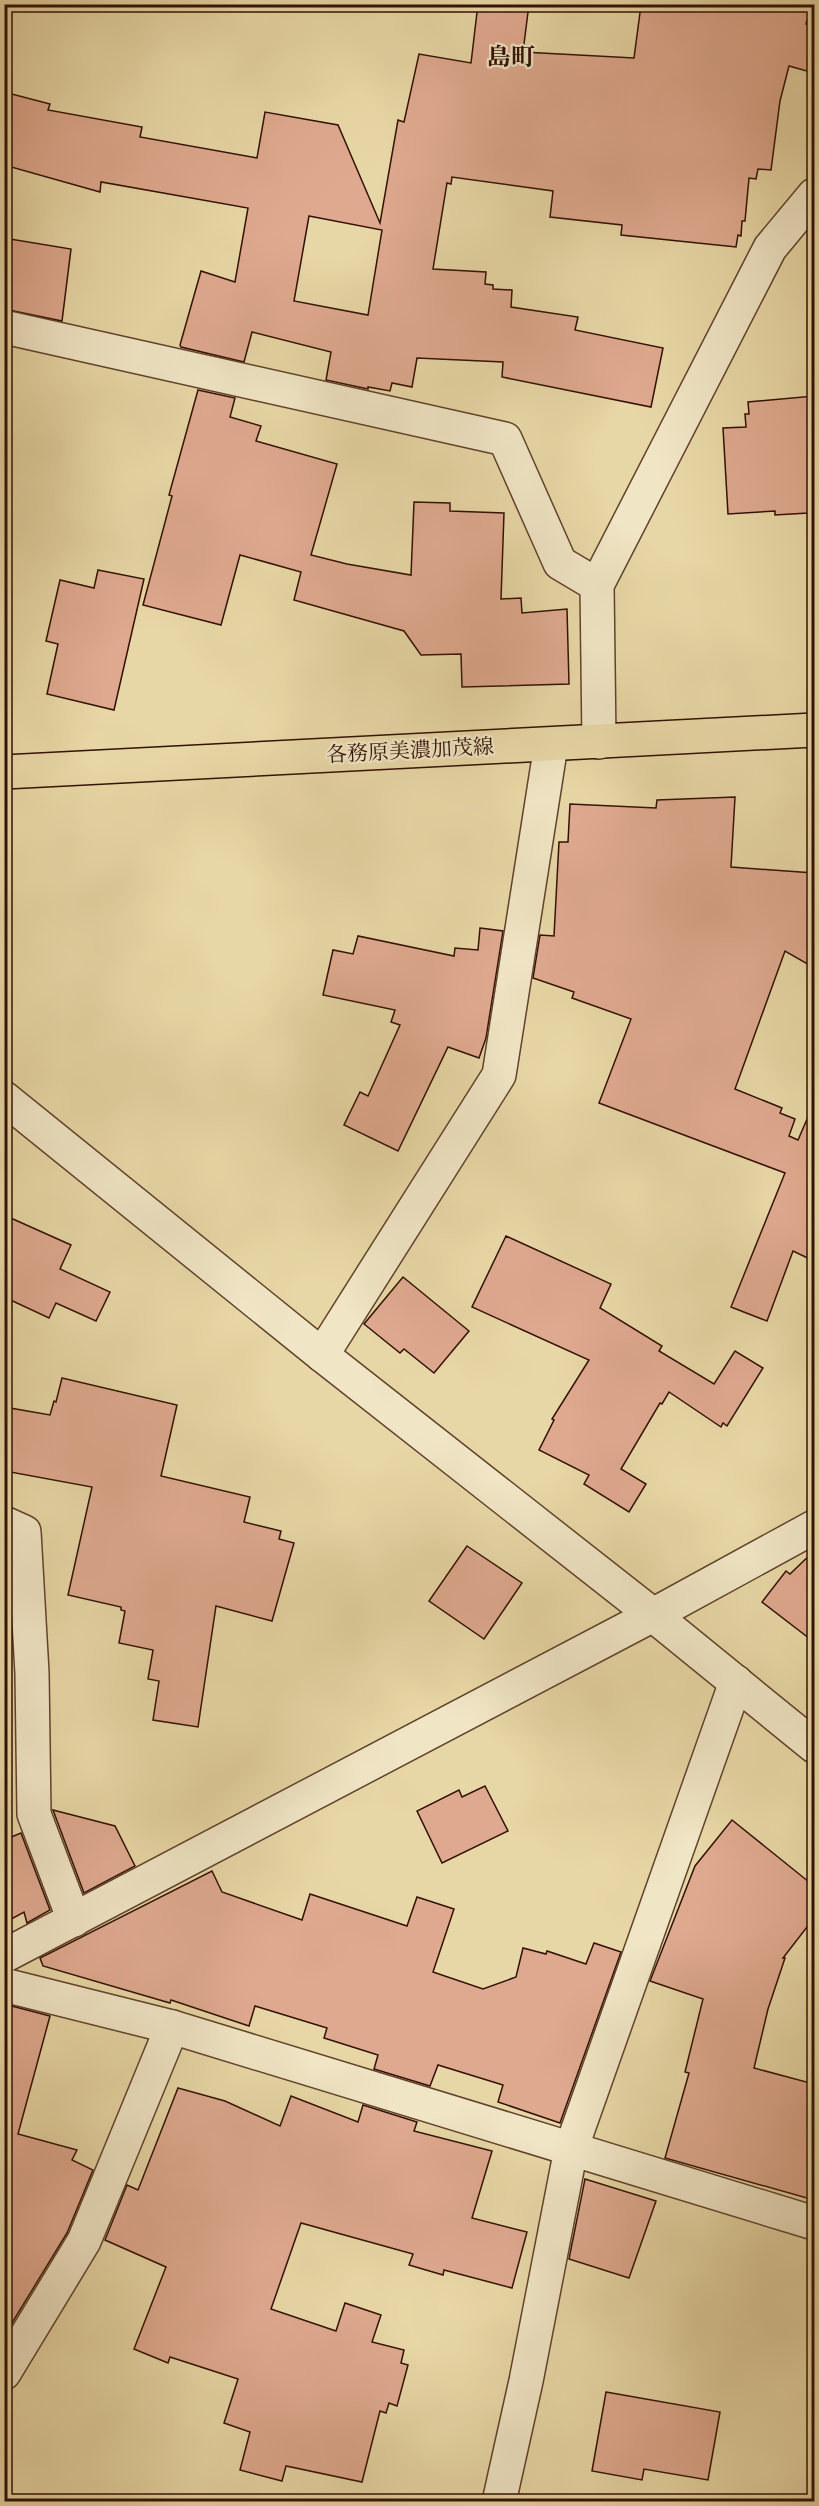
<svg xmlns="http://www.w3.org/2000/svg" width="819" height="2506" viewBox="0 0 819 2506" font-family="'Old Standard TT','Noto Serif JP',serif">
<rect width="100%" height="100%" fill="#e8d7a6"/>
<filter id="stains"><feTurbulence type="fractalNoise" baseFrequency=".00333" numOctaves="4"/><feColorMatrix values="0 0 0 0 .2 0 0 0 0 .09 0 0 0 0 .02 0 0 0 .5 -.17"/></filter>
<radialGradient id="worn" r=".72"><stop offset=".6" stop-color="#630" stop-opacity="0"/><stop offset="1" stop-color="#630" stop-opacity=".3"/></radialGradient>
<g fill="#dfa98f" stroke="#321104" stroke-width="1.5" fill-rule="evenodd">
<path d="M478,4h51l-6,48 111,6 7,-53 32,4 1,-5h137l-5,20 8,2v47l-25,-7 -9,35 -9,69 -13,-1 -2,10 -7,-1 -4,43h-3l-1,15 -3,-1 -2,12 -115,-12 1,-10 -72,-8 3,-26 -101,-14 -1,7 -4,-1 -14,86 53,3 -1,12 8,1v4l19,1 -1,17 67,10 -3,13 88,18 -12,59 -149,-30 1,-15 -86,-4 -5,29 -20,-4 -2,8 -22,-4v2l-42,-9 5,-28 -79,-20 -8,30 -63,-15 -1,-2 21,-74 34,11 13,-74 -147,-26 -1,10 -96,-27v-73l46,12 -2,6 94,17 -2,10 117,21 8,-46 73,13 42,98 18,-103 6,2 15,-68 52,9zM309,216l73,14 -14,85 -74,-14z"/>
<path d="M4,238l67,11 -9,72 -58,-12z"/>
<path d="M198,390l37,8 -5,19 31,9 -5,15 81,23 -26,91 36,9 64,11 3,-73 36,1v8l54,2 -3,86 20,-1 1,15 45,-4 2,75 -107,3 -1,-33 -40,1 -17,-24 -110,-31 7,-28 -61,-17 -19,70 -78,-20 29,-109 -3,-1z"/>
<path d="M814,396v110l-6,1v6l-33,2v-4l-47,3 -5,-86 23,-1 -1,-13h4l-1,-12z"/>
<path d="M98,570l46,9 -30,131 -67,-16 11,-50 -12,-3 14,-61 34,8z"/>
<path d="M735,797l-4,70 83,6 -3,93 -26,-15 -50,138 47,19 -2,5 15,6 -6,17 9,4 16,-37v158l-21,-10 -26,70 -36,-14 54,-134 -186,-70 32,-84 -59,-21 2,-6 -41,-14 7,-43 14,1 5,-94h9l2,-38 86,4 1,-8z"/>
<path d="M480,928l23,3 -17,107 -7,20 -31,-11 -50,104 -54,-26 16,-33 8,4 32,-71 -9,-3 4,-12 -72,-15 10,-45 20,4 5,-18 96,20 1,-8 23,2z"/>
<path d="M4,1215l67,30 -11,24 50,23 -14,29 -40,-18 -7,15 -45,-21z"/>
<path d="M506,1236l105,48 -11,24 62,38 -3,5 55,33 21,-33 28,17 -36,58 -4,-3 -2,4 -52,-35 -7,12 -2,-1 -39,66 25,15 -17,28 -45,-28 5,-9 -50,-25 15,-30 -2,-1 37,-59 -117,-53z"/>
<path d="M403,1277l66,54 -35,42 -30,-24 -4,4 -36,-29z"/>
<path d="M62,1378l115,27 -16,71 89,21 -6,25 37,9 -2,8 15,4 -22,78 -56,-15 -18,121 -45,-7 6,-39 -11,-2 5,-29 -34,-7 6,-32 -4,-1v-3l-53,-12 24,-108 -82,-15 1,-6 -7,-1v-58l46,8 4,-14 2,1z"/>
<path d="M467,1546l55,37 -38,56 -55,-38z"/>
<path d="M814,1551v91l-52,-40 24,-31 4,3z"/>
<path d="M485,1786l23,45 -66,32 -25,-52 42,-21 3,7z"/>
<path d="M53,1810l62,16 20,40 -51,27z"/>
<path d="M732,1820l82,66v32l-31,40h2l-17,51 -14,59 60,16v116l-149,-42 24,-85 -4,-1 18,-73 -53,-18 45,-115z"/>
<path d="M21,1833l29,77 -23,13 -3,-11 -20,11v-83z"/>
<path d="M212,1871l10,21 80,28 8,-26 97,32 10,-29 37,12 -21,63 50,17 33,-12 7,-29 23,6 1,-3 39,13 8,-21 27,9 -61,171 -62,-21 5,-17 -65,-20 -8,21 -56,-17 4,-14 -54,-17 3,-10 -72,-22 -6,20 -78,-26 -1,3 -127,-37 -3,-8z"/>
<path d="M4,2004l46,12 -32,118 59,16 -5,10 21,10 -26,63 -63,103z"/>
<path d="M178,2088l47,13 55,25 11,-30 67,26 5,-17 54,17 -3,9 78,20 -20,67 55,14 -15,56 -68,-18 -1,5 -34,-10 4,-11 -112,-31 -30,86 65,22 9,-28 36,12 -9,27 32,8 -3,13 7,2 -11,41 -8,-3 -3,10 -6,-2 -18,71 -76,-16 -4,15 -42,-11 10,-38 -26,-9 14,-44 -68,-22 -2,6 -34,-14 32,-82 -61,-27 22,-55 11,5z"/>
<path d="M585,2179l71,22 -27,77 -60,-19z"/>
<path d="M606,2392l114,20 -12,68 -64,-11 -2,11 -50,-9z"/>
</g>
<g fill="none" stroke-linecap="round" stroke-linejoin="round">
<g stroke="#60422c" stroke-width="36">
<g id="minor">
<path d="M4,327l501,112 55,124 37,22"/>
<path d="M599,742l-2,-157 173,-337 44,-53"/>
<path d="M4,1098l318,257 331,260 161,131"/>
<path d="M322,1355l177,-280 52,-330"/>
<path d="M4,1523l20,9 8,141 2,141 40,106"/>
<path d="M4,1956l649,-341 161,-88"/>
<path d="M4,1985l168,42 642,196"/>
<path d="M4,2373l80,-132 88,-214"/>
<path d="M499,2502l27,-121 45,-232 165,-467"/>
</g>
</g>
<g stroke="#321104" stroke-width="36">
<path id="major" d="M4,772l810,-42"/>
</g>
<use href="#minor" stroke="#f0e5c5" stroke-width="33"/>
<use href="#major" stroke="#e8d7a6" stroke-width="33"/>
</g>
<g text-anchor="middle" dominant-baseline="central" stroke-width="4.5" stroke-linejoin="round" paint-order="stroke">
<g font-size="21" fill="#321104" stroke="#f0e5c5">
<text transform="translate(410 752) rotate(-3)">各務原美濃加茂線</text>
</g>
<g font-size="24" font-weight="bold" fill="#321104" stroke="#f0e5c5">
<text x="511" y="59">島町</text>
</g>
</g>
<rect width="819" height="2506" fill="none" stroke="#e8d7a6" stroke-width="24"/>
<rect x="6" y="6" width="807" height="2494" fill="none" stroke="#321104" stroke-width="3"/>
<rect x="12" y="12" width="795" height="2482" fill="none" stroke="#321104" stroke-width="1.5"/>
<rect width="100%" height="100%" filter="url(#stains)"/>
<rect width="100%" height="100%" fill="url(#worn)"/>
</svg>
